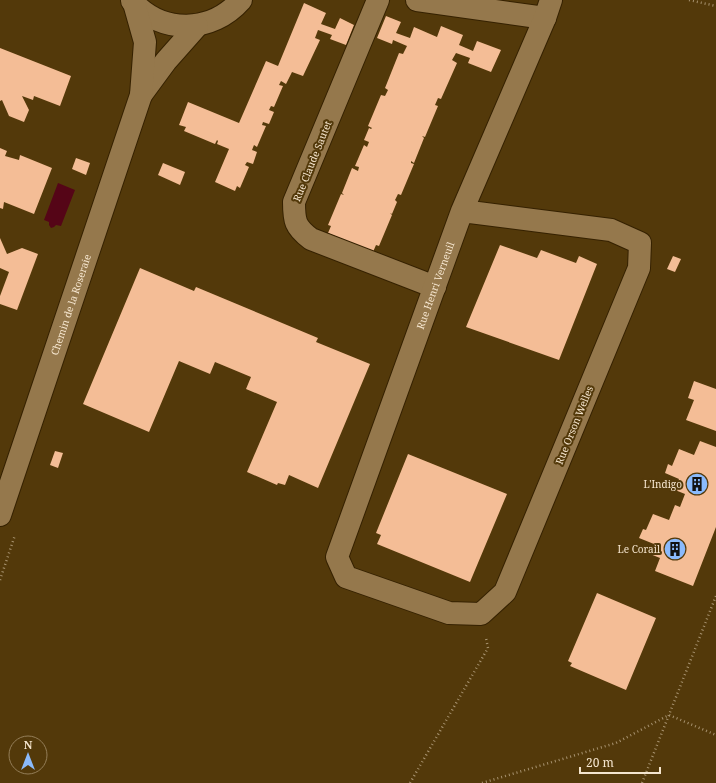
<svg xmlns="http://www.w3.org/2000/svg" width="716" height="783" viewBox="0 0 716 783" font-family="'Noto Serif',serif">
<rect width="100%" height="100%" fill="#53390a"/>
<path fill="#550517" d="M58,183l17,7 -14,36 -5,-1 -2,2 -3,1 -2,-3v-3l-5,-2z"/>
<g fill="#f4bd96">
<path d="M304,3l22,10 -5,11 14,5 5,-11 14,7 -8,20 -16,-6 2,-4 -14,-5 -3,8 5,2 -17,36 -11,-4 -6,12 -5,-3 -2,4 4,1 -9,21 -3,-1 -2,4 5,2 -5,12 -6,-2 -1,3 4,1 -9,21 -3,-2 -2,5 5,2 -4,12 -6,-2 -2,3 4,2 -9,21 -3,-2 -2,5 -20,-9 14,-33 -12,-5 1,-3 -1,-1 -2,4 -31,-13 2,-4 -7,-2 9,-23 51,21 27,-62 12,5z"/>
<path d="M386,16l15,6 -5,11 14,5 4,-11 23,10 4,-11 22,9 -4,10 14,6 4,-10 24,9 -10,22 -23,-9 2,-5 -14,-5 -4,7 5,3 -16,36 -3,-1 -3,7 3,1 -13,31 -3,-1 2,2 -10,25 -3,-2v2l3,1 -13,31 -3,-1 -3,6 2,2 -5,12 -2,-1 2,2 -13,31 -3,-1 -3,7 -45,-19 3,-7 -3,-1 13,-31 3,1 -2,-2 10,-25 6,3 1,-4 -4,-1 9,-21 3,2 2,-5 -5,-2 5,-12 2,1 1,-1 -4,-2 13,-31 4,1 3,-6 -3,-2 14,-35 4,1 4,-8 -14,-6 -1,4 -15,-6z"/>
<path d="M0,48l71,28 -11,30 -26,-10 -1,4 -11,-4 7,14 -5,12 -15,-6 -7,-16 -2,1z"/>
<path d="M0,148l7,3 -2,5 14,4 1,-5 32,13 -18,46 -30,-12 -1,7 -3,-1z"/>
<path d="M76,158l14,5 -4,12 -14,-6z"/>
<path d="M163,163l22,9 -5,13 -22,-10z"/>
<path d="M0,238l7,16 15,-6 16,6 -21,56 -17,-6v-8l9,-24 -9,-4z"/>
<path d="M500,245l37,13 4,-8 35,13 3,-7 18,8 -38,96 -93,-33z"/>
<path d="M673,256l8,3 -6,13 -8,-3z"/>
<path d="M140,268l54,23 2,-4 122,51 -2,4 54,22 -52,124 -29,-13 -4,10 -7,-2 -1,2 -30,-13 30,-70 -31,-13 5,-12 -36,-15 -5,12 -31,-13 -30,71 -66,-28z"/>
<path d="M694,381l22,8v42l-30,-11 8,-20 -6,-2z"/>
<path d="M700,441l16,6v80l-23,59 -38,-15 5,-13 -10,-4 4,-10 -15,-6 4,-9 3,1 7,-16 16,6 6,-15 5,2 5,-13 -10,-4 4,-11 -14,-6 3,-9 4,2 7,-17 15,6z"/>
<path d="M55,451l8,2 -5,15 -8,-3z"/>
<path d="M408,454l99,40 -37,88 -93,-38 4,-9 -5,-2z"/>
<path d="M597,593l59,25 -30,72 -56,-24 2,-3 -4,-2z"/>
</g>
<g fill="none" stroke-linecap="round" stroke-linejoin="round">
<g stroke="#352100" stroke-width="24">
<g id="minor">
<path d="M378,0l-84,202c0,19 1,25 17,37l124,48"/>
<path d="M417,0l128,18"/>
<path id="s1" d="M462,211l149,19 29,13 -1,25 -134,324 -24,22 -32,-1 -103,-36 -9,-20 125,-346 83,-193 6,-18"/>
</g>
</g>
<g stroke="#352100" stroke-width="24">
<g id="tertiary">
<path d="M132,1c30,34 80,32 109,-1"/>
<path d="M141,95l25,-34 31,-35"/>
<path id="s2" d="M0,515l141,-420 4,-53 -11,-39"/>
</g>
</g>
<g stroke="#a7926f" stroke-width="2.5" stroke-dasharray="1 3" stroke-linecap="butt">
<path d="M689,0l27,6"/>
<path d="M0,580l15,-45"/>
<path d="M410,783l78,-135 -2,-10"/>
<path d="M482,783l134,-40 53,-28 47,20"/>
<path d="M642,783l74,-187"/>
</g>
<use href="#minor" stroke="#95784c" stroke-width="22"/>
<use href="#tertiary" stroke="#95784c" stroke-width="22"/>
</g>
<defs>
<g id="building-disc" transform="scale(1.15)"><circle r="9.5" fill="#8abafc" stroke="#53390a"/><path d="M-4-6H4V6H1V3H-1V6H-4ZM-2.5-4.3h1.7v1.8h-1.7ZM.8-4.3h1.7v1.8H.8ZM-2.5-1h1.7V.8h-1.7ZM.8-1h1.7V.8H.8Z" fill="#111"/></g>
</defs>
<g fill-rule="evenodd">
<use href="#building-disc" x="697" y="484"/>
<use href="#building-disc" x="675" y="549"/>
</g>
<g text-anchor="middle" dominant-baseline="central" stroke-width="4" stroke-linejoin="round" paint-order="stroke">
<g font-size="10" fill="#f5e5ce" stroke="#53390a">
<text transform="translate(312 161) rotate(-68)">Rue Claude Sautet</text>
<text stroke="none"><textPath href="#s1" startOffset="1042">Rue Henri Verneuil</textPath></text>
<text stroke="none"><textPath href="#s2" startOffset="222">Chemin de la Roseraie</textPath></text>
<text transform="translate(574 425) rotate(-68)">Rue Orson Welles</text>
</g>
<g font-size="10" fill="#f5e5ce" stroke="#53390a" text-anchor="end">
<text x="682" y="484">L'Indigo</text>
<text x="660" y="549">Le Corail</text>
</g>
</g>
<g transform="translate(28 755)"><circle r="19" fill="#53390a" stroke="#947e58"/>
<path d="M0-3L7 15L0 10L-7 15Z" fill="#8abafc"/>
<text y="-6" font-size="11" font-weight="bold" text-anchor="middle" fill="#f5e5ce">N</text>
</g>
<path d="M580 767v6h80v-6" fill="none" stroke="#f5e5ce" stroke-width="2"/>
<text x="586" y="767" font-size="12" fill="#f5e5ce" stroke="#53390a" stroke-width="3" paint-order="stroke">20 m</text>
</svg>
